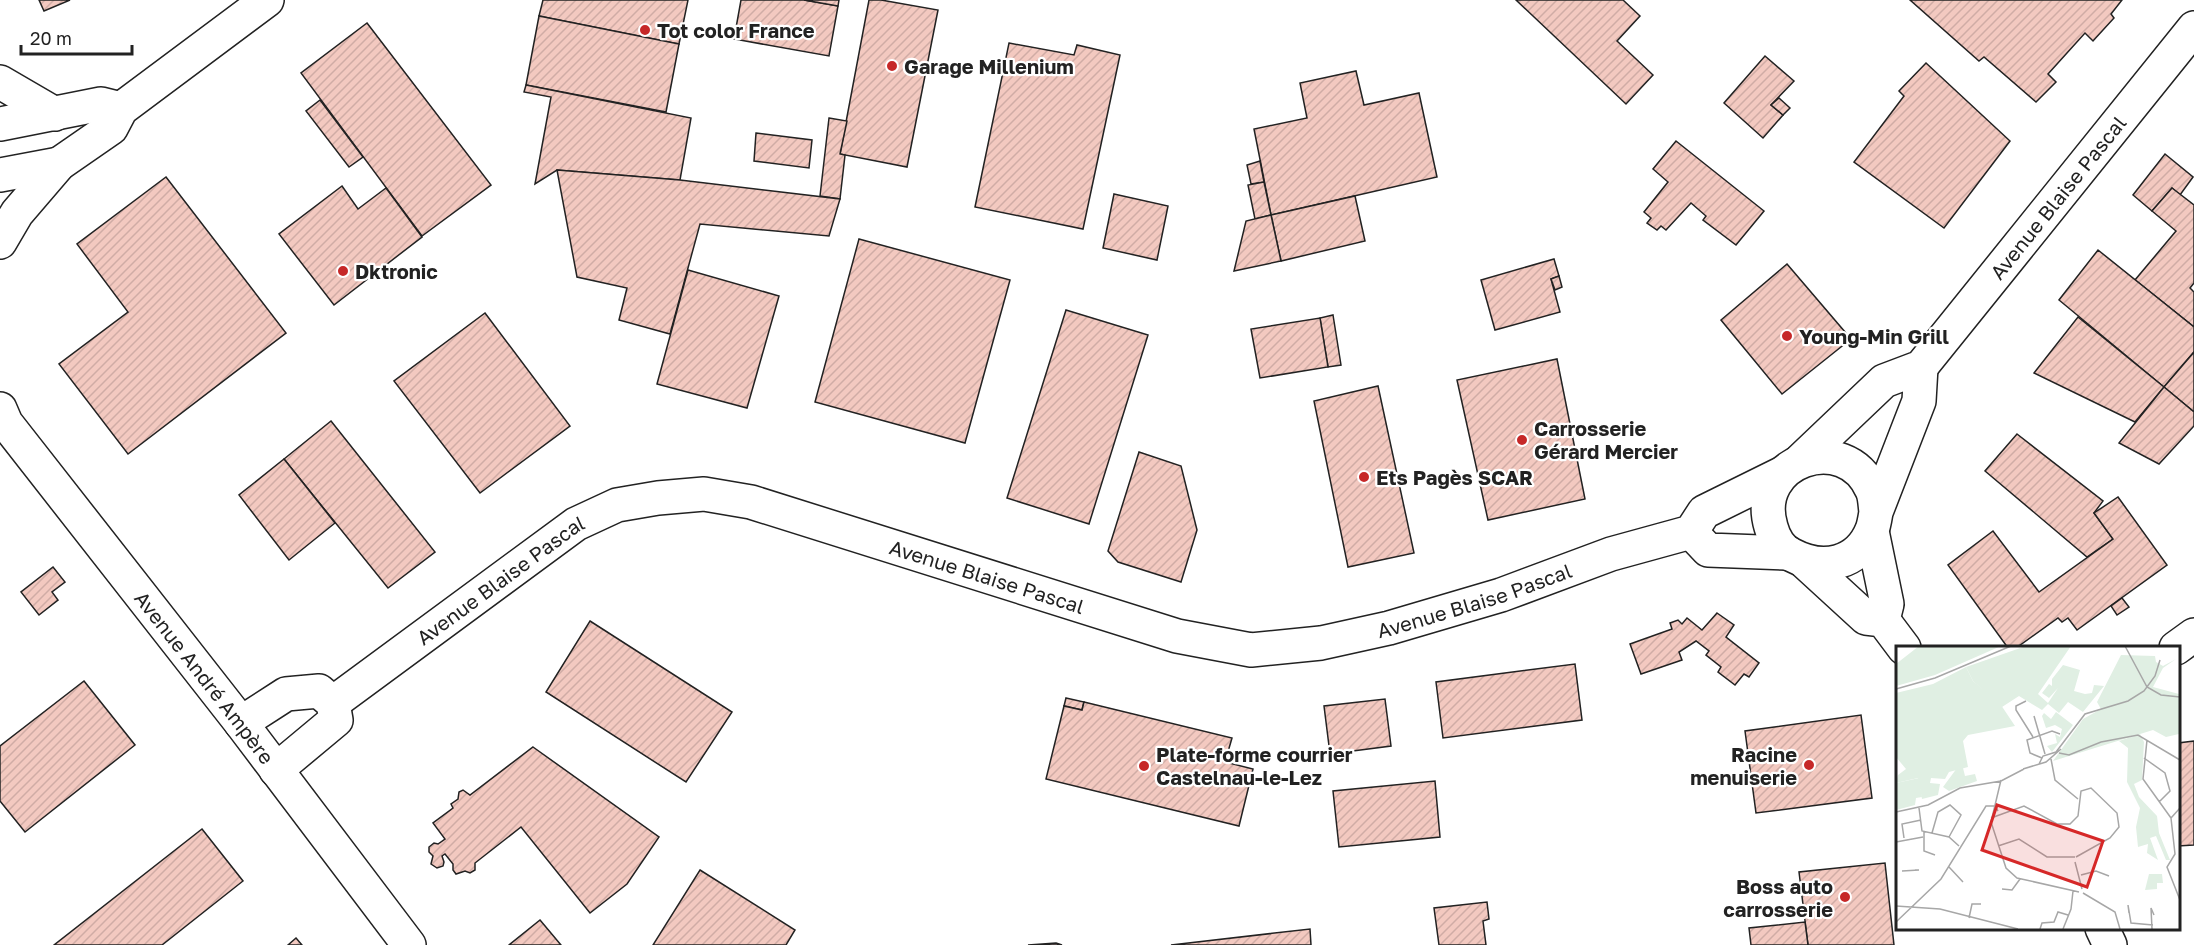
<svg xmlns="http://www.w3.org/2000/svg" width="2194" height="945" viewBox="0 0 2194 945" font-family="'Golos Text',sans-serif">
<defs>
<pattern id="building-hatch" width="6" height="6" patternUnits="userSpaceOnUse" patternTransform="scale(1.5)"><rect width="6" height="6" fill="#f3c9c0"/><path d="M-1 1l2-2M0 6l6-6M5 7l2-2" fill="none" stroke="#d0aca5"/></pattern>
</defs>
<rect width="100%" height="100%" fill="#fff"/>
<g fill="url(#building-hatch)" stroke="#222" stroke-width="1.5">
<path d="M39,0h31l-26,11z"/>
<path d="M543,0h145l-9,44 -140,-28z"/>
<path d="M741,0h63l34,6 -9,50 -95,-17z"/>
<path d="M804,0h35l-1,6z"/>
<path d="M869,0h12l57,10 -31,157 -67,-13z"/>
<path d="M1516,0h107l17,16 -23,25 36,34 -27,29z"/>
<path d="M1910,0h212l-11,14 3,4 -21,23 -8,-8 -37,41 8,8 -20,20 -52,-45 -5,4z"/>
<path d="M539,16l140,28 -13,68 -140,-27z"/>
<path d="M367,23l124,162 -69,51 -121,-163z"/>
<path d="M1009,43l65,12 3,-10 43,10 -37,174 -108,-22z"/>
<path d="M1765,56l29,25 -23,24 12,10 -20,23 -39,-35z"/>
<path d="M1926,63l84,78 -66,87 -90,-66 50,-66 -5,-5z"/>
<path d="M1356,71l8,34 55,-12 18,84 -166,38 -17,-86 53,-11 -7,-35z"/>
<path d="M526,85l165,33 -11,62 -123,-10 -22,14 16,-87 -27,-5z"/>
<path d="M1779,98l11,10 -7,7 -12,-10z"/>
<path d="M320,100l43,57 -14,10 -43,-56z"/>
<path d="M829,118l18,3 -7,33 5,1 -5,44 -20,-3z"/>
<path d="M756,133l56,7 -3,28 -55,-7z"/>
<path d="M1676,141l88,70 -28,34 -33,-25 3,-4 -15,-13 -25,27 -5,-4 -4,4 -10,-7 4,-5 -7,-6 24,-30 -15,-13z"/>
<path d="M2165,154l28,23 -13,18 -8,-7 -20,23 -19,-16z"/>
<path d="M1260,161l4,21 -13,2 -4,-19z"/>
<path d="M557,170l123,10 160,19 -11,37 -129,-12 -30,110 -51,-14 8,-32 -50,-11z"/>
<path d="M166,177l120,156 -158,121 -69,-90 69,-52 -51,-68z"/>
<path d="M1264,182l7,33 -16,4 -7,-34z"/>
<path d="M342,186l16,23 28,-21 36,49 -88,68 -55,-71z"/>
<path d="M2172,188l22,17v78l-4,5 4,4v35l-59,-47 41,-49 -24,-20z"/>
<path d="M1114,194l54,12 -11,54 -54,-12z"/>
<path d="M1355,196l10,45 -84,20 -10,-46z"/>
<path d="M1271,215l10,46 -47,10 12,-50z"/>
<path d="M859,239l151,41 -45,163 -150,-41z"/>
<path d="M2098,250l96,77v25l-30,35 -105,-87z"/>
<path d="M1554,259l5,17 -8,3 9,33 -65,18 -14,-50z"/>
<path d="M1787,264l64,75 -69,55 -61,-74z"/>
<path d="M688,270l91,26 -32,112 -90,-24z"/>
<path d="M1559,276l3,11 -7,3 -4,-11z"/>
<path d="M1066,310l82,25 -59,189 -82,-26z"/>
<path d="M485,313l85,113 -90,67 -86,-112z"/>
<path d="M1333,315l8,50 -13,2 -8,-49z"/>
<path d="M2078,317l86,70 -29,35 -101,-49z"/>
<path d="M1320,318l8,49 -68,11 -9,-49z"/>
<path d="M2194,352v60l-30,-25z"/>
<path d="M1557,359l28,140 -97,21 -31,-140z"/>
<path d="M1378,386l36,167 -66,14 -34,-166z"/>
<path d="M2164,387l30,25v14l-35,38 -40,-21z"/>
<path d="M331,421l104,131 -47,36 -104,-129z"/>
<path d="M2017,434l86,67 -9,12 19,26 -26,18 -102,-86z"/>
<path d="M1139,452l42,14 16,64 -16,52 -63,-20 -10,-11z"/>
<path d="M284,459l51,64 -46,37 -50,-65z"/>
<path d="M2118,497l49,68 -90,65 -9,-12 -6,4 -4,-4 -42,30h-8l-60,-83 45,-34 46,61 74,-53 -19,-26z"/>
<path d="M53,567l12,15 -13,10 6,8 -19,15 -18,-23z"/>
<path d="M2122,598l7,9 -12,8 -6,-9z"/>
<path d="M1717,613l17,12 -8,12 33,26 -10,14 -5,-3 -9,11 -17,-13 3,-5 -15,-12 3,-4 -13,-10 -17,11 3,8 -41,14 -11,-30 42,-15 -2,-6 8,-3 4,4 5,-6 15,12z"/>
<path d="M590,621l142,91 -46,70 -140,-90z"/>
<path d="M1575,664l7,56 -139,18 -7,-56z"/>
<path d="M84,681l51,64 -110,87 -25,-31v-55z"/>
<path d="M1066,698l18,4 -2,8 -18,-4z"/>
<path d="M1385,699l6,47 -61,8 -6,-48z"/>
<path d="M1084,702l148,36 -7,24 28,7 -14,57 -193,-47 18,-73 18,4z"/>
<path d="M1861,715l11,83 -116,15 -11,-82z"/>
<path d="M2194,741v104l-16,1v-103z"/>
<path d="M533,747l126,90 -32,47 -37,29 -69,-86 -46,36v7l-5,3 -5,-2 -9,3 -3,-4v-6l-8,-10 -3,2 2,6 -1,4 -6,2 -6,-4 2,-8 -4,-4v-5l5,-4 4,1 7,-5 -12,-16 20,-15 -2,-4 7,-5 1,-7 4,-2 7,5z"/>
<path d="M1435,781l5,56 -101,10 -6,-56z"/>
<path d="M202,829l41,52 -81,64h-108z"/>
<path d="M1885,863l9,82h-86l-9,-73z"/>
<path d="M700,870l95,60 -9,15h-133z"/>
<path d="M1487,902l2,17 -6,2 3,24h-47l-5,-37z"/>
<path d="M540,920l21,25h-52z"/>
<path d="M1805,922l3,23h-57l-2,-17z"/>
<path d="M1310,929l1,16h-140z"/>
<path d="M296,938l6,7h-14z"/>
<path d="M1056,943l6,2h-34z"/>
</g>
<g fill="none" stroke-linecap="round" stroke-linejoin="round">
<g stroke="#222" stroke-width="36">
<g id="minor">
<path d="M0,82l55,32"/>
<path d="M0,124l101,-20 20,5"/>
<path d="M0,175l59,-11"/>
<path d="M0,242l17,-29 42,-49 52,-36 10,-19 146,-109"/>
<path id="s1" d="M0,409l6,14 235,300 168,222"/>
<path id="s2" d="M1801,460l83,-79 37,-14 273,-339"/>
<path d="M1876,512c-1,-7 -1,-16 -4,-22 -27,-62 -121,-29 -101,37 3,11 10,23 21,28 30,16 66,10 80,-25 2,-5 3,-12 4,-18l43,-111 2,-34"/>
<path d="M1872,531l15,73 -4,16"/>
<path d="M1691,532l17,18 80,3"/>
<path d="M1806,563l60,55 17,2 21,28"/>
<path d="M2176,648l18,-13"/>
<path id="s3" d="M333,703l243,-179 41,-19 41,-7 46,-4 47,8 426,134 74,14 70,-7 68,-15 112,-33 110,-41 80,-22 13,-20 77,-38"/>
<path d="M241,723l45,-29 33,-3 14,12 3,17 -60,50"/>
<path d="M2102,928l8,17"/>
</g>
</g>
<use href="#minor" stroke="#fff" stroke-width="33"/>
</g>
<g fill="#c62828" stroke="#fff" stroke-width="2">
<circle cx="645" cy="30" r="6"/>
<circle cx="892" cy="66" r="6"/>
<circle cx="343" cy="271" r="6"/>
<circle cx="1787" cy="336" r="6"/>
<circle cx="1522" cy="440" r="6"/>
<circle cx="1364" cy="477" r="6"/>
<circle cx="1809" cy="765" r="6"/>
<circle cx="1144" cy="766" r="6"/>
<circle cx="1845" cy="897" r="6"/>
</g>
<g text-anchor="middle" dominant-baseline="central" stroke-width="4.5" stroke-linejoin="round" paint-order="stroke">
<g font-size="20" font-weight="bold" fill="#222" stroke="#fff" text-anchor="start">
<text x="657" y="30">Tot color France</text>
<text x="904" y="66">Garage Millenium</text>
<text x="355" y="271">Dktronic</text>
<text x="1799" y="336">Young-Min Grill</text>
<text x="1534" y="428">Carrosserie<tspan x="1534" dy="23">Gérard Mercier</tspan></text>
<text x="1376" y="477">Ets Pagès SCAR</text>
<text x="1156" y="754">Plate-forme courrier<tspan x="1156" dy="23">Castelnau-le-Lez</tspan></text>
<text x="1797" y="754" text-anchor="end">Racine<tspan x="1797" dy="23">menuiserie</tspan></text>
<text x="1833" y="886" text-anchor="end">Boss auto<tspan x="1833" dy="23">carrosserie</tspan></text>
</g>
<g font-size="20" fill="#222" stroke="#fff">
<text stroke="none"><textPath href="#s2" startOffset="372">Avenue Blaise Pascal</textPath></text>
<text stroke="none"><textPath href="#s3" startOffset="730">Avenue Blaise Pascal</textPath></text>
<text stroke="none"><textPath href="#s3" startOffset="208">Avenue Blaise Pascal</textPath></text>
<text stroke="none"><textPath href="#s3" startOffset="1234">Avenue Blaise Pascal</textPath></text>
<text stroke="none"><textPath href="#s1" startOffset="338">Avenue André Ampère</textPath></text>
</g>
</g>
<g transform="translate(1896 646)">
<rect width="284" height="284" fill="#fff"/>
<path d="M130,0h45l-33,48 10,9 10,-15 -9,10 -7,-5 7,-9 3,2v-7l11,-14 17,5 -6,21 11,3 7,-1 2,-8 10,1 -21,26 -15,-10 -9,11 -11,-9 -6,6 -23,-14 -17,11 -29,-26 -7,-14zM225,9l34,1 1,6 7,4 13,-7 -13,9 -10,19 26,7v40l-13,3 -13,-7 -100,31 30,-42 18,-10 -4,-7zM160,66l17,13 -21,27 -5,-6 10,-3 -2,-9 5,3 2,-8 -7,-4 -9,3 -4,-12 2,-3 7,6zM61,122h6l2,8 10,-2 2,7 -28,10 -6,-4zM253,228h13l1,9h-6v6l-12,1z" fill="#e0efe3"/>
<path d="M23,0h82l-66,29 -39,11v-22zM70,21l7,14 26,21 16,24 -47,9 -5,6 5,26 -19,5 -4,7 -14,-1 -1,5 10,1 -2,11 -16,4 -4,-21 -22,5 2,-8 8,-6 -10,-12v-64l37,-9zM244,88l4,8 -2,38 -8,4 5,13 18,19 2,17 11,27h-4l-10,-24 -6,2 8,22 -11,-7 1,-9 -10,3 -2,-20 4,-19 -13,-26 1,-34 -9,-7z" fill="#e0efe3"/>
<path d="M23,132l3,19 -6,1 -1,7 -19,5v-27z" fill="#e0efe3"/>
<path fill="none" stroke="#a7a7a7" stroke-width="1.5" d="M229,0l22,41 14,8 19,2M0,43l39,-11 76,-32M130,55l-10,5v4l17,27M138,70l11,38M251,94l-4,39 28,39M163,107l10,2 32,-13 37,-7 42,25M146,112l-12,-5 -3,-13 25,-9 8,3M248,112l21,15 5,18 -11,11M155,113l4,21 23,19M143,118l4,-8 13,-4 29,-38 43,-13 16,-10 11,-15 5,-16M127,123l23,-7 15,-13M105,134l-10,42 15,46 11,10 62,14M23,162l3,23 27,6 10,9M284,162l-9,10 4,36 -8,13 13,33M0,166l32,-7 32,-17 41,-7 23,-12M95,172l33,-12 33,18h13l8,-8 3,-25 10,-3 26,25 2,14 -9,11 -34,19M28,185v20l11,4M36,187l6,-21 12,-7 11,10 -12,22M8,192l-2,-14 19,-4M0,196l27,-5M102,200l21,-7 28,18h28M179,216l7,27M53,221l14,15M6,225l17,-1h-4M185,229l15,-4 13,5M106,243l10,1 8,-11M187,247l32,19 5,17M0,260l44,3 78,20M233,267l-1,-8 3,18 22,2M73,272l3,-14h9M0,276l45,-43 45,-73h9l3,5M144,283l2,-6 12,-1 4,-10 10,3M167,283l8,-20 2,-18M256,283l-1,-21 3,7"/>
<path fill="#d62828" fill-opacity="0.15" stroke="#d62828" stroke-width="3" d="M101,159l106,36 -16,46 -105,-37z"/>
<rect width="284" height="284" fill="none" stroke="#222" stroke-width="3"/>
</g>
<path d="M21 45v9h111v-9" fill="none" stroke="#222222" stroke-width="3"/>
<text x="30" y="45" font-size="18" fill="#222222" stroke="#ffffff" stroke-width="4.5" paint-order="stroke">20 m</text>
</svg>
